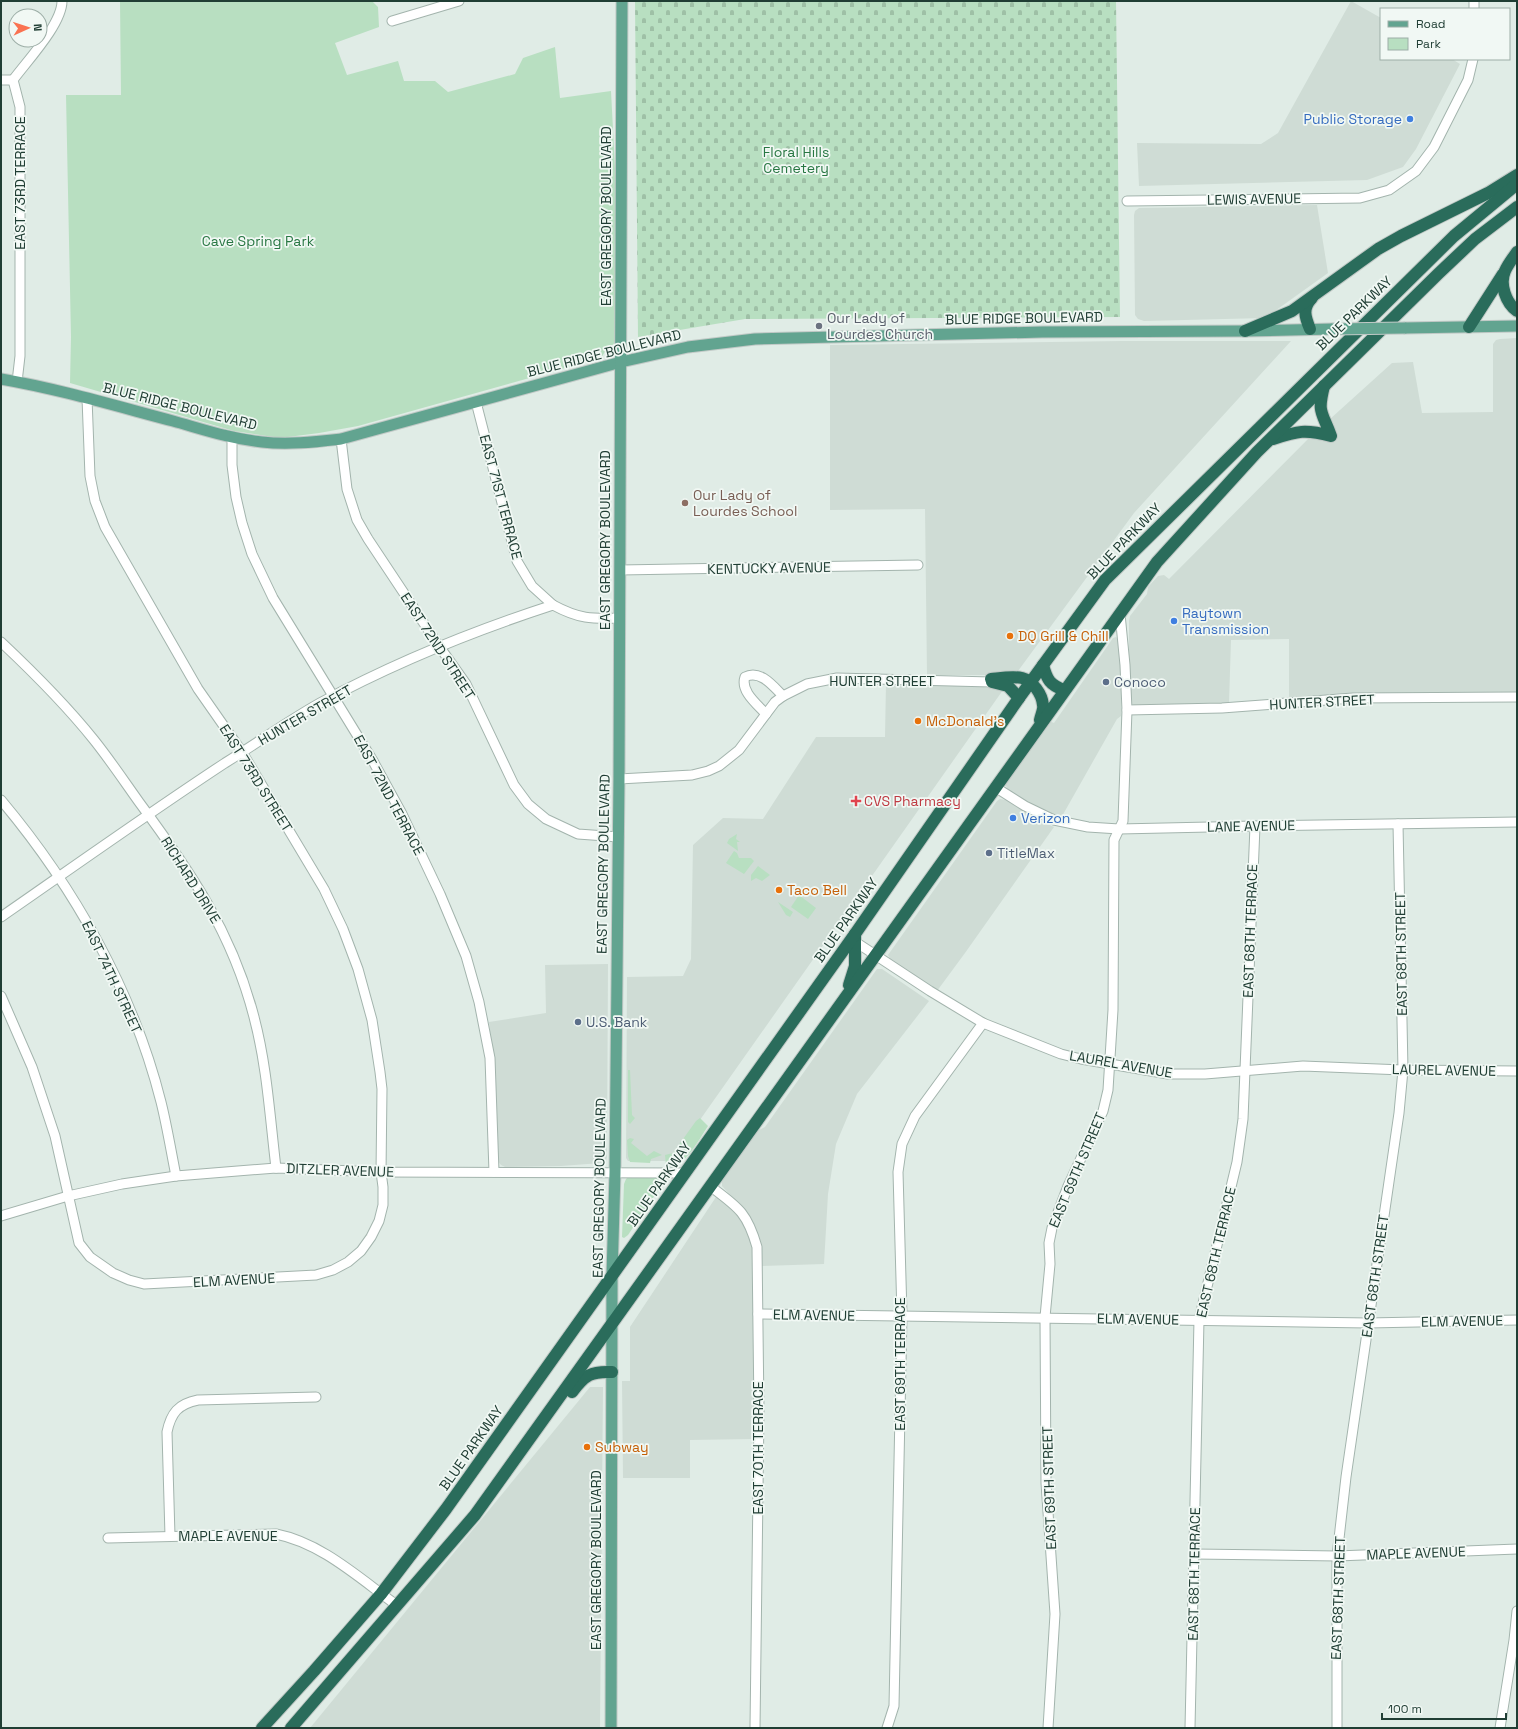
<svg xmlns="http://www.w3.org/2000/svg" width="1518" height="1729" viewBox="0 0 1518 1729" font-family="'Space Grotesk',sans-serif">
<defs>
<pattern id="cemetery-stones" width="16" height="16" patternUnits="userSpaceOnUse"><rect width="16" height="16" fill="#b8dfc1"/><path d="M2 7V4a2 2 0 0 1 4 0v3zM10 15v-3a2 2 0 0 1 4 0v3z" fill="#9ec0a6"/></pattern>
</defs>
<rect width="100%" height="100%" fill="#e0ece6"/>
<g fill="#cfdcd5">
<path d="M1351,1l30,17v41h71l8,5 -44,85 -13,18 -36,13 -228,6 -2,-43 124,1 17,-11z"/>
<path d="M1317,205l11,68 -63,45 -121,3 -6,-2 -3,-4 -1,-100 1,-4 4,-3z"/>
<path d="M1517,338v357l-228,3v-59l-58,1 -2,63 -96,2 -2,-2 -2,-4v-78l1,-5 17,-22 1,-7 10,-11 6,-1 5,4 140,-141 83,-75 21,-1 9,51 71,-1v-68l3,-4 4,-1z"/>
<path d="M1122,341h169l-157,172 -119,162h-88l-2,-166 -95,1v-165z"/>
<path d="M1116,637l5,5v74l-4,3 -56,99 -30,-12 -12,-8 -12,-10 -2,-4 44,-63 5,2 59,-85z"/>
<path d="M886,683l83,2 34,5 -332,471h-43l-2,-3 1,-181 56,-1 8,-17 2,-114 30,-27 40,1 53,-82h69z"/>
<path d="M1000,799l6,1 29,18 19,9 -89,126 -28,38 -47,-32 -2,-4 109,-154z"/>
<path d="M608,964l-1,193 -1,4 -5,2 -40,3 -56,1 -4,-2 -4,-5 -1,-71 -7,-67 57,-9 -1,-48z"/>
<path d="M877,969h5l47,32 -72,93 -21,50 -8,50 -4,70 -62,2 -5,-35 -10,-18 -25,-27v-5l35,-50 8,-4z"/>
<path d="M716,1197l15,10 14,16 6,15 3,20v181l-64,1v38h-67l-1,-97h8v-54z"/>
<path d="M590,1387h13l-3,341h-290z"/>
</g>
<g fill="#b8dfc1">
<path d="M120,1h252l6,6 1,20 -44,16 12,32 51,-14 6,20h31l13,11 67,-18 8,-16 32,-11 5,51 51,-7 7,135 -2,116 -10,8 -5,8 -243,68 -39,7 -39,5 -46,-7 -164,-48 1,-46 -5,-242h55z"/>
<path d="M737,834l-1,5 4,3h-3l1,9 -11,-8 2,-4z"/>
<path d="M734,851l3,2 2,5h12l3,3 -10,13 -18,-11z"/>
<path d="M758,866l12,9 -8,6 -6,-3 -5,3v-6z"/>
<path d="M799,895l17,13 -8,11 -17,-12z"/>
<path d="M778,902l15,10 -3,5 -4,-2z"/>
<path d="M628,1070h2l2,45 3,3 -5,6 -2,-2z"/>
<path d="M700,1118l8,8c-10,15 -19,33 -35,42l-7,-3 -1,-10 8,-2 23,-32z"/>
<path d="M630,1138l4,1 -3,4 16,13 7,-5 8,4 -11,4 -1,4 -20,-1 -2,-6 -1,-16z"/>
<path d="M631,1175l34,1v4l-37,55 -4,3 -2,-1 2,-53 2,-5z"/>
</g>
<path fill="url(#cemetery-stones)" d="M635,1h481l4,316 -375,2 -107,18z"/>
<g fill="none" stroke-linecap="round" stroke-linejoin="round">
<g stroke="#a3b4ad" stroke-width="11">
<g id="minor">
<path d="M1474,1v8"/>
<path d="M392,21l67,-20"/>
<path d="M1,80h12"/>
<path d="M1127,201l233,-3 29,-8 27,-19 18,-24 34,-67 5,-21"/>
<path d="M17,382l3,-26v-249l-7,-27c14,-19 49,-56 49,-79"/>
<path d="M476,402l41,159 15,25 21,19"/>
<path d="M232,437v28l4,32 6,26 10,31 21,44 100,163 29,53 38,80 26,62 13,46 11,56 4,114"/>
<path d="M341,439l6,50 10,31 11,19 71,107 27,38 48,101 14,19 18,15 32,15 41,3"/>
<path d="M620,570l298,-5"/>
<path d="M1,642c33,31 65,63 93,98 16,20 30,41 45,62 51,69 93,130 115,215 13,49 16,101 22,151"/>
<path d="M1127,710l95,-2 131,-10 164,-1"/>
<path d="M766,714c-9,-10 -26,-23 -21,-37 15,-8 28,9 38,19"/>
<path d="M619,779l73,-4 16,-4 11,-5 20,-16 36,-48 8,-6 24,-12 30,-6 154,4"/>
<path d="M995,787l30,19 29,14 34,7 31,2 136,-3 262,-4"/>
<path d="M1,800c73,87 132,191 160,302 6,24 10,49 15,74"/>
<path d="M1,917c75,-52 148,-104 224,-154 32,-20 63,-42 95,-60 74,-40 153,-72 233,-98 26,14 38,14 67,13"/>
<path d="M851,939l79,52 53,32 78,31 20,5 87,15h37l98,-8 100,4 114,1"/>
<path d="M1,996l31,71 23,69 24,107 11,14 23,16 16,7 15,4 172,-9 17,-5 15,-8 13,-11 10,-14 8,-16 4,-16v-18l-2,-15 1,-83 -2,-17 -8,-52 -14,-51 -15,-40 -19,-40 -82,-137 -44,-63 -93,-162 -10,-26 -5,-25 -3,-78"/>
<path d="M710,1186c28,21 37,26 47,61l2,164 -4,317"/>
<path d="M1,1216l67,-20 54,-12 54,-8 100,-8 105,4 304,1"/>
<path d="M758,1314l610,9 149,-3"/>
<path d="M170,1536l-3,-104c4,-19 11,-28 31,-32l118,-3"/>
<path d="M108,1538l168,-4c46,9 84,45 122,72"/>
<path d="M1194,1554l143,2 180,-7"/>
<path d="M887,1728l7,-22 8,-391 -4,-143 4,-28 13,-28 68,-93"/>
<path d="M1048,1728l7,-114 -9,-131 -1,-166 5,-53 -1,-21 3,-15 16,-42 35,-75 5,-21 5,-80 1,-170 9,-19 4,-111 -2,-45 -5,-51"/>
<path d="M1190,1728l9,-408 38,-158 6,-43 12,-293"/>
<path d="M1337,1728v-172l9,-79 53,-364 4,-43 -5,-246"/>
<path d="M1500,1728l14,-88 3,-29"/>
</g>
</g>
<g stroke="#c1c9c6" stroke-width="13">
<g id="major">
<path d="M1405,328l112,-2"/>
<path d="M1,379c58,10 115,27 172,42 29,8 58,18 89,21 26,3 52,0 79,-3l280,-77 67,-15 67,-8 287,-7 203,-1 87,-2"/>
<path d="M611,1728l1,-453 3,-102 4,-394 3,-778"/>
</g>
</g>
<g stroke="#c1c9c6" stroke-width="14">
<g id="highway">
<path d="M1517,252c-4,6 -9,12 -12,19 -6,13 1,32 12,40"/>
<path d="M1469,327l34,-53"/>
<path d="M1310,329c-5,-12 -8,-21 2,-31"/>
<path d="M1245,331l47,-20 86,-62 23,-13 87,-43 29,-18"/>
<path d="M1273,439c25,-8 32,-10 58,-3 -9,-25 -14,-22 -7,-50"/>
<path d="M1043,665c4,15 7,20 21,25"/>
<path d="M991,679c10,-1 22,-3 31,-1 11,3 20,16 21,27 1,4 -2,10 -3,15"/>
<path d="M992,682l16,4 11,12"/>
<path d="M849,985l6,-19v-32"/>
<path d="M572,1392c13,-17 19,-21 40,-20"/>
<path d="M262,1728l52,-57 67,-77 65,-85 409,-575 164,-236 86,-118 349,-344 63,-52"/>
<path d="M291,1728l184,-213 682,-953 100,-110 181,-178 37,-35 42,-32"/>
</g>
</g>
<use href="#minor" stroke="#fff" stroke-width="9"/>
<use href="#major" stroke="#62a490" stroke-width="11"/>
<use href="#highway" stroke="#2a6c5b" stroke-width="12"/>
<g stroke="#c1c9c6" stroke-width="13" stroke-linecap="butt">
<path id="major-bridge" d="M1332,329l73,-1"/>
</g>
<use href="#major-bridge" stroke="#62a490" stroke-width="11"/>
</g>
<g fill="#3f7fe0" stroke="#f1f8f4" stroke-width="1.5">
<circle cx="1410" cy="119" r="4"/>
<circle cx="1174" cy="621" r="4"/>
<circle cx="1013" cy="818" r="4"/>
</g>
<circle fill="#6b7280" stroke="#f1f8f4" stroke-width="1.5" cx="819" cy="326" r="4"/>
<circle fill="#8d6e63" stroke="#f1f8f4" stroke-width="1.5" cx="685" cy="503" r="4"/>
<g fill="#e8710a" stroke="#f1f8f4" stroke-width="1.5">
<circle cx="1010" cy="636" r="4"/>
<circle cx="918" cy="721" r="4"/>
<circle cx="779" cy="890" r="4"/>
<circle cx="587" cy="1447" r="4"/>
</g>
<g fill="#5c6f8a" stroke="#f1f8f4" stroke-width="1.5">
<circle cx="1106" cy="682" r="4"/>
<circle cx="989" cy="853" r="4"/>
<circle cx="578" cy="1022" r="4"/>
</g>
<path fill="#e0444e" stroke="#f1f8f4" stroke-width="1.5" d="M854 795h4v4h4v4h-4v4h-4v-4h-4v-4h4z"/>
<g text-anchor="middle" dominant-baseline="central" stroke-width="3.5" stroke-linejoin="round" paint-order="stroke">
<g font-size="14" fill="#366cbe" stroke="#f1f8f4" text-anchor="start">
<text x="1402" y="119" text-anchor="end">Public Storage</text>
<text x="1182" y="613">Raytown<tspan x="1182" dy="16">Transmission</tspan></text>
<text x="1021" y="818">Verizon</text>
</g>
<g font-size="14" fill="#287743" stroke="#f1f8f4">
<text x="796" y="152">Floral Hills<tspan x="796" dy="16">Cemetery</tspan></text>
<text x="258" y="241">Cave Spring Park</text>
</g>
<g font-size="14" fill="#203e34" stroke="#f1f8f4">
<text transform="translate(20 183) rotate(-90)">EAST 73RD TERRACE</text>
<text transform="translate(1254 199) rotate(-1)">LEWIS AVENUE</text>
<text transform="translate(606 216) rotate(-90)">EAST GREGORY BOULEVARD</text>
<text transform="translate(1354 313) rotate(-44)">BLUE PARKWAY</text>
<text transform="translate(1024 318) rotate(-1)">BLUE RIDGE BOULEVARD</text>
<text transform="translate(604 353) rotate(-14)">BLUE RIDGE BOULEVARD</text>
<text transform="translate(180 406) rotate(14)">BLUE RIDGE BOULEVARD</text>
<text transform="translate(501 497) rotate(75)">EAST 71ST TERRACE</text>
<text transform="translate(605 540) rotate(-90)">EAST GREGORY BOULEVARD</text>
<text transform="translate(1124 541) rotate(-46)">BLUE PARKWAY</text>
<text transform="translate(769 568) rotate(-1)">KENTUCKY AVENUE</text>
<text transform="translate(438 646) rotate(57)">EAST 72ND STREET</text>
<text x="882" y="681">HUNTER STREET</text>
<text transform="translate(1322 702) rotate(-3)">HUNTER STREET</text>
<text transform="translate(305 715) rotate(-30)">HUNTER STREET</text>
<text transform="translate(256 778) rotate(58)">EAST 73RD STREET</text>
<text transform="translate(389 795) rotate(62)">EAST 72ND TERRACE</text>
<text transform="translate(1251 826) rotate(-1)">LANE AVENUE</text>
<text transform="translate(603 864) rotate(-89)">EAST GREGORY BOULEVARD</text>
<text transform="translate(191 880) rotate(58)">RICHARD DRIVE</text>
<text transform="translate(846 920) rotate(-55)">BLUE PARKWAY</text>
<text transform="translate(1250 931) rotate(-88)">EAST 68TH TERRACE</text>
<text transform="translate(1401 954) rotate(-91)">EAST 68TH STREET</text>
<text transform="translate(112 977) rotate(65)">EAST 74TH STREET</text>
<text transform="translate(1121 1064) rotate(10)">LAUREL AVENUE</text>
<text transform="translate(1444 1070) rotate(1)">LAUREL AVENUE</text>
<text transform="translate(340 1170) rotate(2)">DITZLER AVENUE</text>
<text transform="translate(1077 1170) rotate(-67)">EAST 69TH STREET</text>
<text transform="translate(659 1184) rotate(-55)">BLUE PARKWAY</text>
<text transform="translate(599 1188) rotate(-89)">EAST GREGORY BOULEVARD</text>
<text transform="translate(1216 1252) rotate(-77)">EAST 68TH TERRACE</text>
<text transform="translate(1375 1276) rotate(-82)">EAST 68TH STREET</text>
<text transform="translate(234 1280) rotate(-3)">ELM AVENUE</text>
<text transform="translate(814 1315) rotate(1)">ELM AVENUE</text>
<text transform="translate(1138 1319) rotate(1)">ELM AVENUE</text>
<text transform="translate(1462 1321) rotate(-1)">ELM AVENUE</text>
<text transform="translate(900 1364) rotate(-90)">EAST 69TH TERRACE</text>
<text transform="translate(471 1448) rotate(-55)">BLUE PARKWAY</text>
<text transform="translate(758 1448) rotate(-90)">EAST 70TH TERRACE</text>
<text transform="translate(1049 1488) rotate(-92)">EAST 69TH STREET</text>
<text x="228" y="1536">MAPLE AVENUE</text>
<text transform="translate(1416 1553) rotate(-2)">MAPLE AVENUE</text>
<text transform="translate(596 1560) rotate(-90)">EAST GREGORY BOULEVARD</text>
<text transform="translate(1194 1574) rotate(-89)">EAST 68TH TERRACE</text>
<text transform="translate(1338 1598) rotate(-88)">EAST 68TH STREET</text>
</g>
<g font-size="14" fill="#5b616d" stroke="#f1f8f4" text-anchor="start">
<text x="827" y="318">Our Lady of<tspan x="827" dy="16">Lourdes Church</tspan></text>
</g>
<g font-size="14" fill="#785e54" stroke="#f1f8f4" text-anchor="start">
<text x="693" y="495">Our Lady of<tspan x="693" dy="16">Lourdes School</tspan></text>
</g>
<g font-size="14" fill="#c56008" stroke="#f1f8f4" text-anchor="start">
<text x="1018" y="636">DQ Grill &amp; Chill</text>
<text x="926" y="721">McDonald's</text>
<text x="787" y="890">Taco Bell</text>
<text x="595" y="1447">Subway</text>
</g>
<g font-size="14" fill="#4e5e75" stroke="#f1f8f4" text-anchor="start">
<text x="1114" y="682">Conoco</text>
<text x="997" y="853">TitleMax</text>
<text x="586" y="1022">U.S. Bank</text>
</g>
<g font-size="14" fill="#be3a42" stroke="#f1f8f4" text-anchor="start">
<text x="864" y="801">CVS Pharmacy</text>
</g>
</g>
<rect width="1518" height="1729" fill="none" stroke="#203e34" stroke-width="4"/>
<rect x="1380" y="8" width="130" height="52" fill="#f1f8f4" stroke="#9daea7"/>
<rect x="1388" y="21" width="20" height="6" fill="#62a490" stroke="#9daea7"/>
<text x="1416" y="28" font-size="12" fill="#203e34">Road</text>
<rect x="1388" y="38" width="20" height="12" fill="#b8dfc1" stroke="#9daea7"/>
<text x="1416" y="48" font-size="12" fill="#203e34">Park</text>
<g transform="translate(28 28) rotate(87)"><circle r="19" fill="#f1f8f4" stroke="#9daea7"/>
<path d="M0-3L7 15L0 10L-7 15Z" fill="#fa7251"/>
<text y="-6" font-size="11" font-weight="bold" text-anchor="middle" fill="#203e34">N</text>
</g>
<path d="M1382 1713v6h124v-6" fill="none" stroke="#203e34" stroke-width="2"/>
<text x="1388" y="1713" font-size="12" fill="#203e34" stroke="#f1f8f4" stroke-width="3" paint-order="stroke">100 m</text>
</svg>
